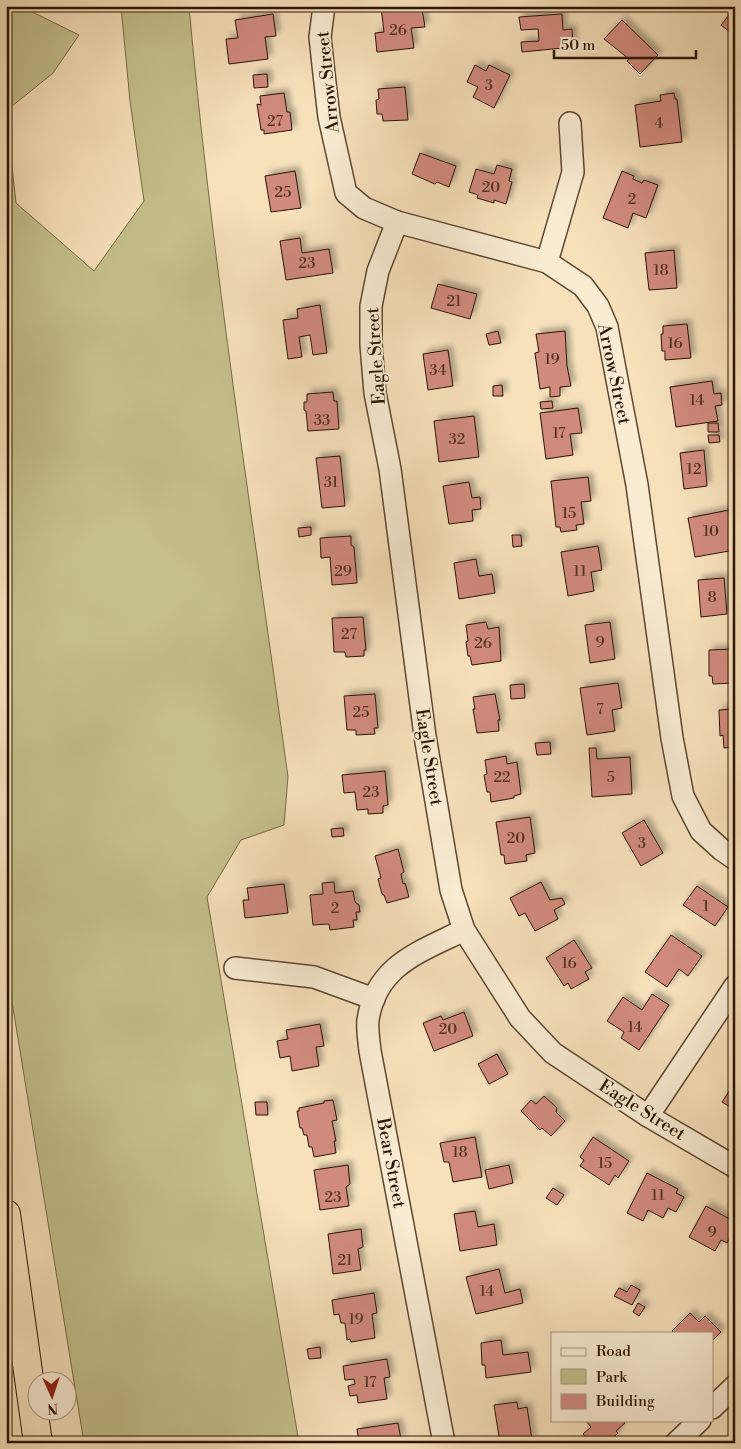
<svg xmlns="http://www.w3.org/2000/svg" width="741" height="1449" viewBox="0 0 741 1449" font-family="'Libre Bodoni',serif">
<defs>
<filter id="shadow"><feDropShadow dx="4.5" dy="-4.5" stdDeviation="2.5" flood-color="#0004"/></filter>
</defs>
<rect width="100%" height="100%" fill="#f6e1bb"/>
<filter id="stains"><feTurbulence type="fractalNoise" baseFrequency=".004" numOctaves="4"/><feColorMatrix values="0 0 0 0 .2 0 0 0 0 .09 0 0 0 0 .02 0 0 0 .5 -.17"/></filter>
<radialGradient id="worn" r=".72"><stop offset=".6" stop-color="#630" stop-opacity="0"/><stop offset="1" stop-color="#630" stop-opacity=".3"/></radialGradient>
<path fill="#c4c08b" stroke="#786a46" d="M6,6h14l59,29 -26,38 -47,38 10,92 78,68 50,-70 -14,-100 -9,-95h68c23,258 64,514 99,771l-4,48 -43,15 -34,57 92,546h-215l-78,-478z"/>
<g fill="#d18b7d" stroke="#2b1402" filter="url(#shadow)">
<path d="M409,6v4l13,-1 3,18 -14,1 3,20 -37,4 -2,-19 9,-1 -3,-25z"/>
<path d="M273,14l3,22 -11,1 3,22 -39,5 -3,-25 12,-1 -3,-18z"/>
<path d="M562,14l1,16 9,-1 1,18 -51,5 -1,-10 18,-1 -1,-12 -17,1 -2,-13z"/>
<path d="M729,15l6,4v17l-14,-11z"/>
<path d="M622,20l36,35 -18,19 -13,-13 2,-2 -25,-20z"/>
<path d="M475,65l11,6 3,-6 21,10 -16,33 -21,-11 5,-10 -11,-5z"/>
<path d="M267,74l1,13 -14,1 -1,-13z"/>
<path d="M405,87l3,33 -25,1 -1,-7h-5l-1,-14 3,-1 -1,-10z"/>
<path d="M284,93l3,19h3l2,18 -28,4v-4h-3l-4,-26 4,1 -1,-9z"/>
<path d="M674,93l1,6h2l5,43 -42,5 -5,-42 26,-4 -1,-6z"/>
<path d="M420,153l36,13 -7,21 -12,-5 -2,2 -23,-10z"/>
<path d="M497,165l15,4 -3,12 3,1 -6,22 -12,-4v3l-17,-5 1,-3 -9,-3 7,-23 18,5z"/>
<path d="M295,171l6,37 -30,4 -6,-36z"/>
<path d="M622,171l12,5 -1,3 9,4 2,-3 14,5 -12,33 -13,-5 -5,15 -25,-10z"/>
<path d="M300,238l2,15 27,-4 4,24 -47,7 -6,-39z"/>
<path d="M674,250l3,38 -28,2 -4,-37z"/>
<path d="M732,251h3v10h-2z"/>
<path d="M438,284l39,10 -7,25 -39,-11z"/>
<path d="M320,305l7,48 -14,2 -3,-20 -11,2 3,20 -14,2 -5,-39 15,-2 -1,-9z"/>
<path d="M687,324l4,34 -26,2v-9h-3l-1,-17h2v-8z"/>
<path d="M498,331l3,12 -12,2 -3,-11z"/>
<path d="M565,331l2,35 4,20 -11,1v9l-10,1v-10l-10,2 -5,-36 4,-1 -3,-18z"/>
<path d="M448,350l5,36 -25,4 -5,-36z"/>
<path d="M712,381l2,13 7,-1 1,12 -7,1 3,15 -42,6 -6,-40z"/>
<path d="M502,385l1,11h-10v-10z"/>
<path d="M333,392l1,9h3l2,28 -31,2 -2,-20 -2,-1v-8h3v-8z"/>
<path d="M552,401l1,7 -12,1 -1,-7z"/>
<path d="M578,408l4,25 -12,1 3,21 -27,4 -6,-46z"/>
<path d="M474,416l5,41 -40,5 -5,-41z"/>
<path d="M708,423h10l1,9h-11z"/>
<path d="M708,435h11l1,7 -11,1z"/>
<path d="M704,450l3,36 -23,3 -4,-36z"/>
<path d="M340,456l5,50 -23,2 -6,-50z"/>
<path d="M588,477l3,24 -10,1 3,22 -8,1 1,5 -16,2 -1,-5h-4l-5,-46z"/>
<path d="M469,482l3,16 8,-1 1,12 -9,1 1,11 -24,3 -6,-38z"/>
<path d="M729,510l6,40 -40,7 -7,-39z"/>
<path d="M311,527v8l-12,2 -1,-9z"/>
<path d="M512,535h9l1,11 -9,1z"/>
<path d="M351,536v9l3,2 3,36 -25,2 -2,-28 -9,1 -1,-20z"/>
<path d="M598,546l4,24 -11,2 3,19 -26,5 -7,-44z"/>
<path d="M476,559l3,17 13,-2 3,19 -36,6 -5,-36z"/>
<path d="M724,578l3,36 -26,3 -3,-37z"/>
<path d="M363,617l3,33h-2v6l-18,1 -1,-5h-11l-2,-34z"/>
<path d="M486,622l2,7 11,-2 2,34 -29,4 -2,-9h-2l-2,-14 2,-1 -2,-16z"/>
<path d="M610,622l5,37 -25,4 -5,-38z"/>
<path d="M735,649v34l-22,1 -1,-8h-3v-26z"/>
<path d="M618,683l4,25 -10,2 3,21 -28,4 -7,-47z"/>
<path d="M524,684l1,14 -14,1 -1,-14z"/>
<path d="M375,694l3,34h-4l1,6 -19,1v-5h-9l-3,-34z"/>
<path d="M495,694l5,26h-2l1,11 -22,2 -4,-24h2l-2,-12z"/>
<path d="M734,703h1v44l-11,1 -1,-13 -3,1 -1,-26 15,-1z"/>
<path d="M550,742l1,12 -14,1 -2,-12z"/>
<path d="M589,748h7l1,11 33,-2 2,37 -40,3z"/>
<path d="M506,756l1,8 10,-2 4,32 -7,2v2l-23,4 -1,-10h-3l-3,-17 3,-1 -2,-14z"/>
<path d="M385,771l3,34 -5,1v7l-15,1v-5l-11,1 -2,-18 -11,1 -2,-18z"/>
<path d="M530,817l5,36 -9,2 1,6 -22,3 -1,-9h-3l-5,-33z"/>
<path d="M644,820l19,33 -22,13 -19,-33z"/>
<path d="M343,828l1,8 -12,1 -1,-8z"/>
<path d="M398,849l6,23 -3,2 2,10 2,-1 4,14 -22,6 -3,-8 -2,-1 -4,-15 3,-1 -6,-22z"/>
<path d="M334,882l1,11 18,-2 2,11 4,3 1,7h-4l1,8h-4l1,7 -24,3 -1,-6 -16,1 -3,-30 13,-1 -1,-11z"/>
<path d="M541,882l9,18 12,-2 3,6 -11,6 4,9 -23,12 -10,-18 -6,3 -9,-18z"/>
<path d="M284,884l4,29 -43,5 -2,-18h6l-2,-12z"/>
<path d="M697,886l31,21 -13,19 -32,-21z"/>
<path d="M671,935l31,21 -14,20 -9,-7 -12,18 -22,-15z"/>
<path d="M574,940l18,28 -7,4 4,7 -18,10 -3,-6 -4,3 -18,-28z"/>
<path d="M652,994l17,11 -30,45 -18,-12 3,-6 -17,-11 16,-24 19,13z"/>
<path d="M464,1012l9,24 -39,15 -11,-28 18,-7 2,4z"/>
<path d="M320,1024l4,22 -8,1 3,19 -27,5 -2,-15 -10,2 -3,-17 11,-2 -2,-9z"/>
<path d="M497,1054l11,20 -19,10 -11,-20z"/>
<path d="M735,1082v28l-13,-8z"/>
<path d="M544,1096l13,12 -1,4 9,9 -14,15 -9,-8 -2,2 -19,-19 10,-11 5,4z"/>
<path d="M333,1100l4,20 -5,1 4,20h-2l2,12 -22,4 -2,-10h-3l-2,-12h-3l-2,-7h-2l-3,-17h2v-3l25,-5v-2z"/>
<path d="M255,1102h12l1,13h-12z"/>
<path d="M475,1137l7,40 -29,5 -4,-20h-5l-4,-19z"/>
<path d="M593,1137l36,24 -11,17 -3,-3 -6,10 -29,-19 4,-6 -4,-3z"/>
<path d="M348,1165l2,19 -4,3 3,19 -29,4 -6,-40z"/>
<path d="M509,1165l4,18 -24,6 -4,-19z"/>
<path d="M647,1173l31,16 -2,4 8,4 -8,15 -8,-4 -5,10 -15,-8 -5,11 -16,-8z"/>
<path d="M553,1188l11,7 -7,10 -11,-7z"/>
<path d="M706,1206l29,16v6l-8,15 -6,-3 -6,11 -26,-14z"/>
<path d="M475,1211l3,16 16,-3 3,21 -37,6 -6,-37z"/>
<path d="M361,1229l2,18 -5,2 3,21 -28,4 -5,-40z"/>
<path d="M499,1269l6,24 15,-4 3,14 -47,11 -10,-37z"/>
<path d="M631,1285l9,5 -8,15 -18,-9 5,-8 8,4z"/>
<path d="M374,1293l3,20 -5,1 3,24 -24,4 -1,-3 -3,1 -2,-17h-4l-2,-9 -5,1 -2,-15z"/>
<path d="M638,1303l7,4 -6,9 -6,-4z"/>
<path d="M690,1313l9,9 6,-6 16,16 -9,9v-8h-38l-2,-2z"/>
<path d="M501,1340l2,15 25,-3 3,20 -45,6 -1,-13h-3l-1,-22z"/>
<path d="M320,1347l1,11 -12,1 -2,-10z"/>
<path d="M387,1359l3,18 -6,1 3,21 -29,4 -1,-8 -7,1 -2,-10 7,-2 -1,-5 -9,1 -2,-14z"/>
<path d="M517,1402l1,7 9,-2 5,33 -32,3 -6,-38z"/>
<path d="M585,1420h38l2,3 -9,8 2,2 -10,10 -3,-2 -2,2h-12l-8,-9 8,-7z"/>
<path d="M398,1423l3,16 -8,1 1,3h-35l-2,-14z"/>
</g>
<g fill="none" stroke-linecap="round" stroke-linejoin="round">
<g stroke="#5e4730" stroke-width="24">
<g id="minor">
<path d="M324,6l-4,31 4,37 5,43 17,76 18,15 33,14 150,40 36,24 15,20 9,21 30,158 35,253 11,58 18,35 21,19 13,9"/>
<path d="M397,222l-19,49 -7,35v39l4,48 15,76 35,267 26,154 13,40 56,88 33,35 95,63 87,51"/>
<path d="M547,262l26,-90 -3,-49"/>
<path d="M235,968l79,9 60,22"/>
<path d="M648,1116l87,-130"/>
<path d="M712,1408l23,-22"/>
<path d="M444,1443l-74,-392c-1,-10 -3,-21 -2,-31 8,-55 52,-68 96,-90"/>
<path d="M676,1443l24,-23"/>
</g>
</g>
<g stroke="#2b1402" stroke-width="30">
<path id="trunk" d="M6,1214l32,229"/>
</g>
<use href="#minor" stroke="#f9ecd3" stroke-width="21"/>
<use href="#trunk" stroke="#f6e1bb" stroke-width="28"/>
</g>
<g text-anchor="middle" dominant-baseline="central" stroke-width="4" stroke-linejoin="round" paint-order="stroke">
<g font-size="15" fill="#543221">
<text x="398" y="30">26</text>
<text x="489" y="85">3</text>
<text x="275" y="121">27</text>
<text x="659" y="123">4</text>
<text x="491" y="187">20</text>
<text x="283" y="192">25</text>
<text x="632" y="199">2</text>
<text x="307" y="263">23</text>
<text x="661" y="270">18</text>
<text x="454" y="301">21</text>
<text x="675" y="343">16</text>
<text x="552" y="359">19</text>
<text x="438" y="370">34</text>
<text x="697" y="400">14</text>
<text x="322" y="420">33</text>
<text x="559" y="433">17</text>
<text x="457" y="439">32</text>
<text x="694" y="469">12</text>
<text x="331" y="482">31</text>
<text x="569" y="513">15</text>
<text x="711" y="531">10</text>
<text x="343" y="571">29</text>
<text x="580" y="571">11</text>
<text x="712" y="597">8</text>
<text x="349" y="634">27</text>
<text x="600" y="642">9</text>
<text x="483" y="643">26</text>
<text x="600" y="709">7</text>
<text x="361" y="712">25</text>
<text x="502" y="777">22</text>
<text x="611" y="777">5</text>
<text x="371" y="792">23</text>
<text x="516" y="838">20</text>
<text x="642" y="843">3</text>
<text x="706" y="906">1</text>
<text x="335" y="908">2</text>
<text x="569" y="963">16</text>
<text x="635" y="1027">14</text>
<text x="448" y="1029">20</text>
<text x="460" y="1152">18</text>
<text x="605" y="1163">15</text>
<text x="658" y="1195">11</text>
<text x="333" y="1197">23</text>
<text x="712" y="1232">9</text>
<text x="345" y="1260">21</text>
<text x="487" y="1291">14</text>
<text x="356" y="1319">19</text>
<text x="370" y="1382">17</text>
</g>
<g font-size="18" fill="#2b1402" stroke="#f9ecd3">
<text transform="translate(328 82) rotate(-96)">Arrow Street</text>
<text transform="translate(376 356) rotate(-94)">Eagle Street</text>
<text transform="translate(614 374) rotate(78)">Arrow Street</text>
<text transform="translate(429 757) rotate(81)">Eagle Street</text>
<text transform="translate(642 1110) rotate(32)">Eagle Street</text>
<text transform="translate(391 1163) rotate(79)">Bear Street</text>
</g>
</g>
<rect width="741" height="1449" fill="none" stroke="#f6e1bb" stroke-width="25"/>
<rect x="8" y="8" width="726" height="1434" fill="none" stroke="#2b1402" stroke-width="2.5"/>
<rect x="12" y="12" width="716" height="1424" fill="none" stroke="#2b1402"/>
<rect x="551" y="1332" width="162" height="90" fill="#f9ecd3" stroke="#a7967f"/>
<rect x="561" y="1348" width="25" height="8" fill="#f9ecd3" stroke="#a7967f"/>
<text x="596" y="1356" font-size="15" fill="#2b1402">Road</text>
<rect x="561" y="1369" width="25" height="15" fill="#c4c08b" stroke="#a7967f"/>
<text x="596" y="1382" font-size="15" fill="#2b1402">Park</text>
<rect x="561" y="1394" width="25" height="15" fill="#d18b7d" stroke="#a7967f"/>
<text x="596" y="1406" font-size="15" fill="#2b1402">Building</text>
<g transform="translate(52 1396) rotate(177)"><circle r="24" fill="#f9ecd3" stroke="#a7967f"/>
<path d="M0-4L9 19L0 12L-9 19Z" fill="#8f2418"/>
<text y="-8" font-size="14" font-weight="bold" text-anchor="middle" fill="#2b1402">N</text>
</g>
<path d="M554 50v8h142v-8" fill="none" stroke="#2b1402" stroke-width="2.5"/>
<text x="561" y="50" font-size="15" fill="#2b1402" stroke="#f9ecd3" stroke-width="4" paint-order="stroke">50 m</text>
<rect width="100%" height="100%" filter="url(#stains)"/>
<rect width="100%" height="100%" fill="url(#worn)"/>
</svg>
